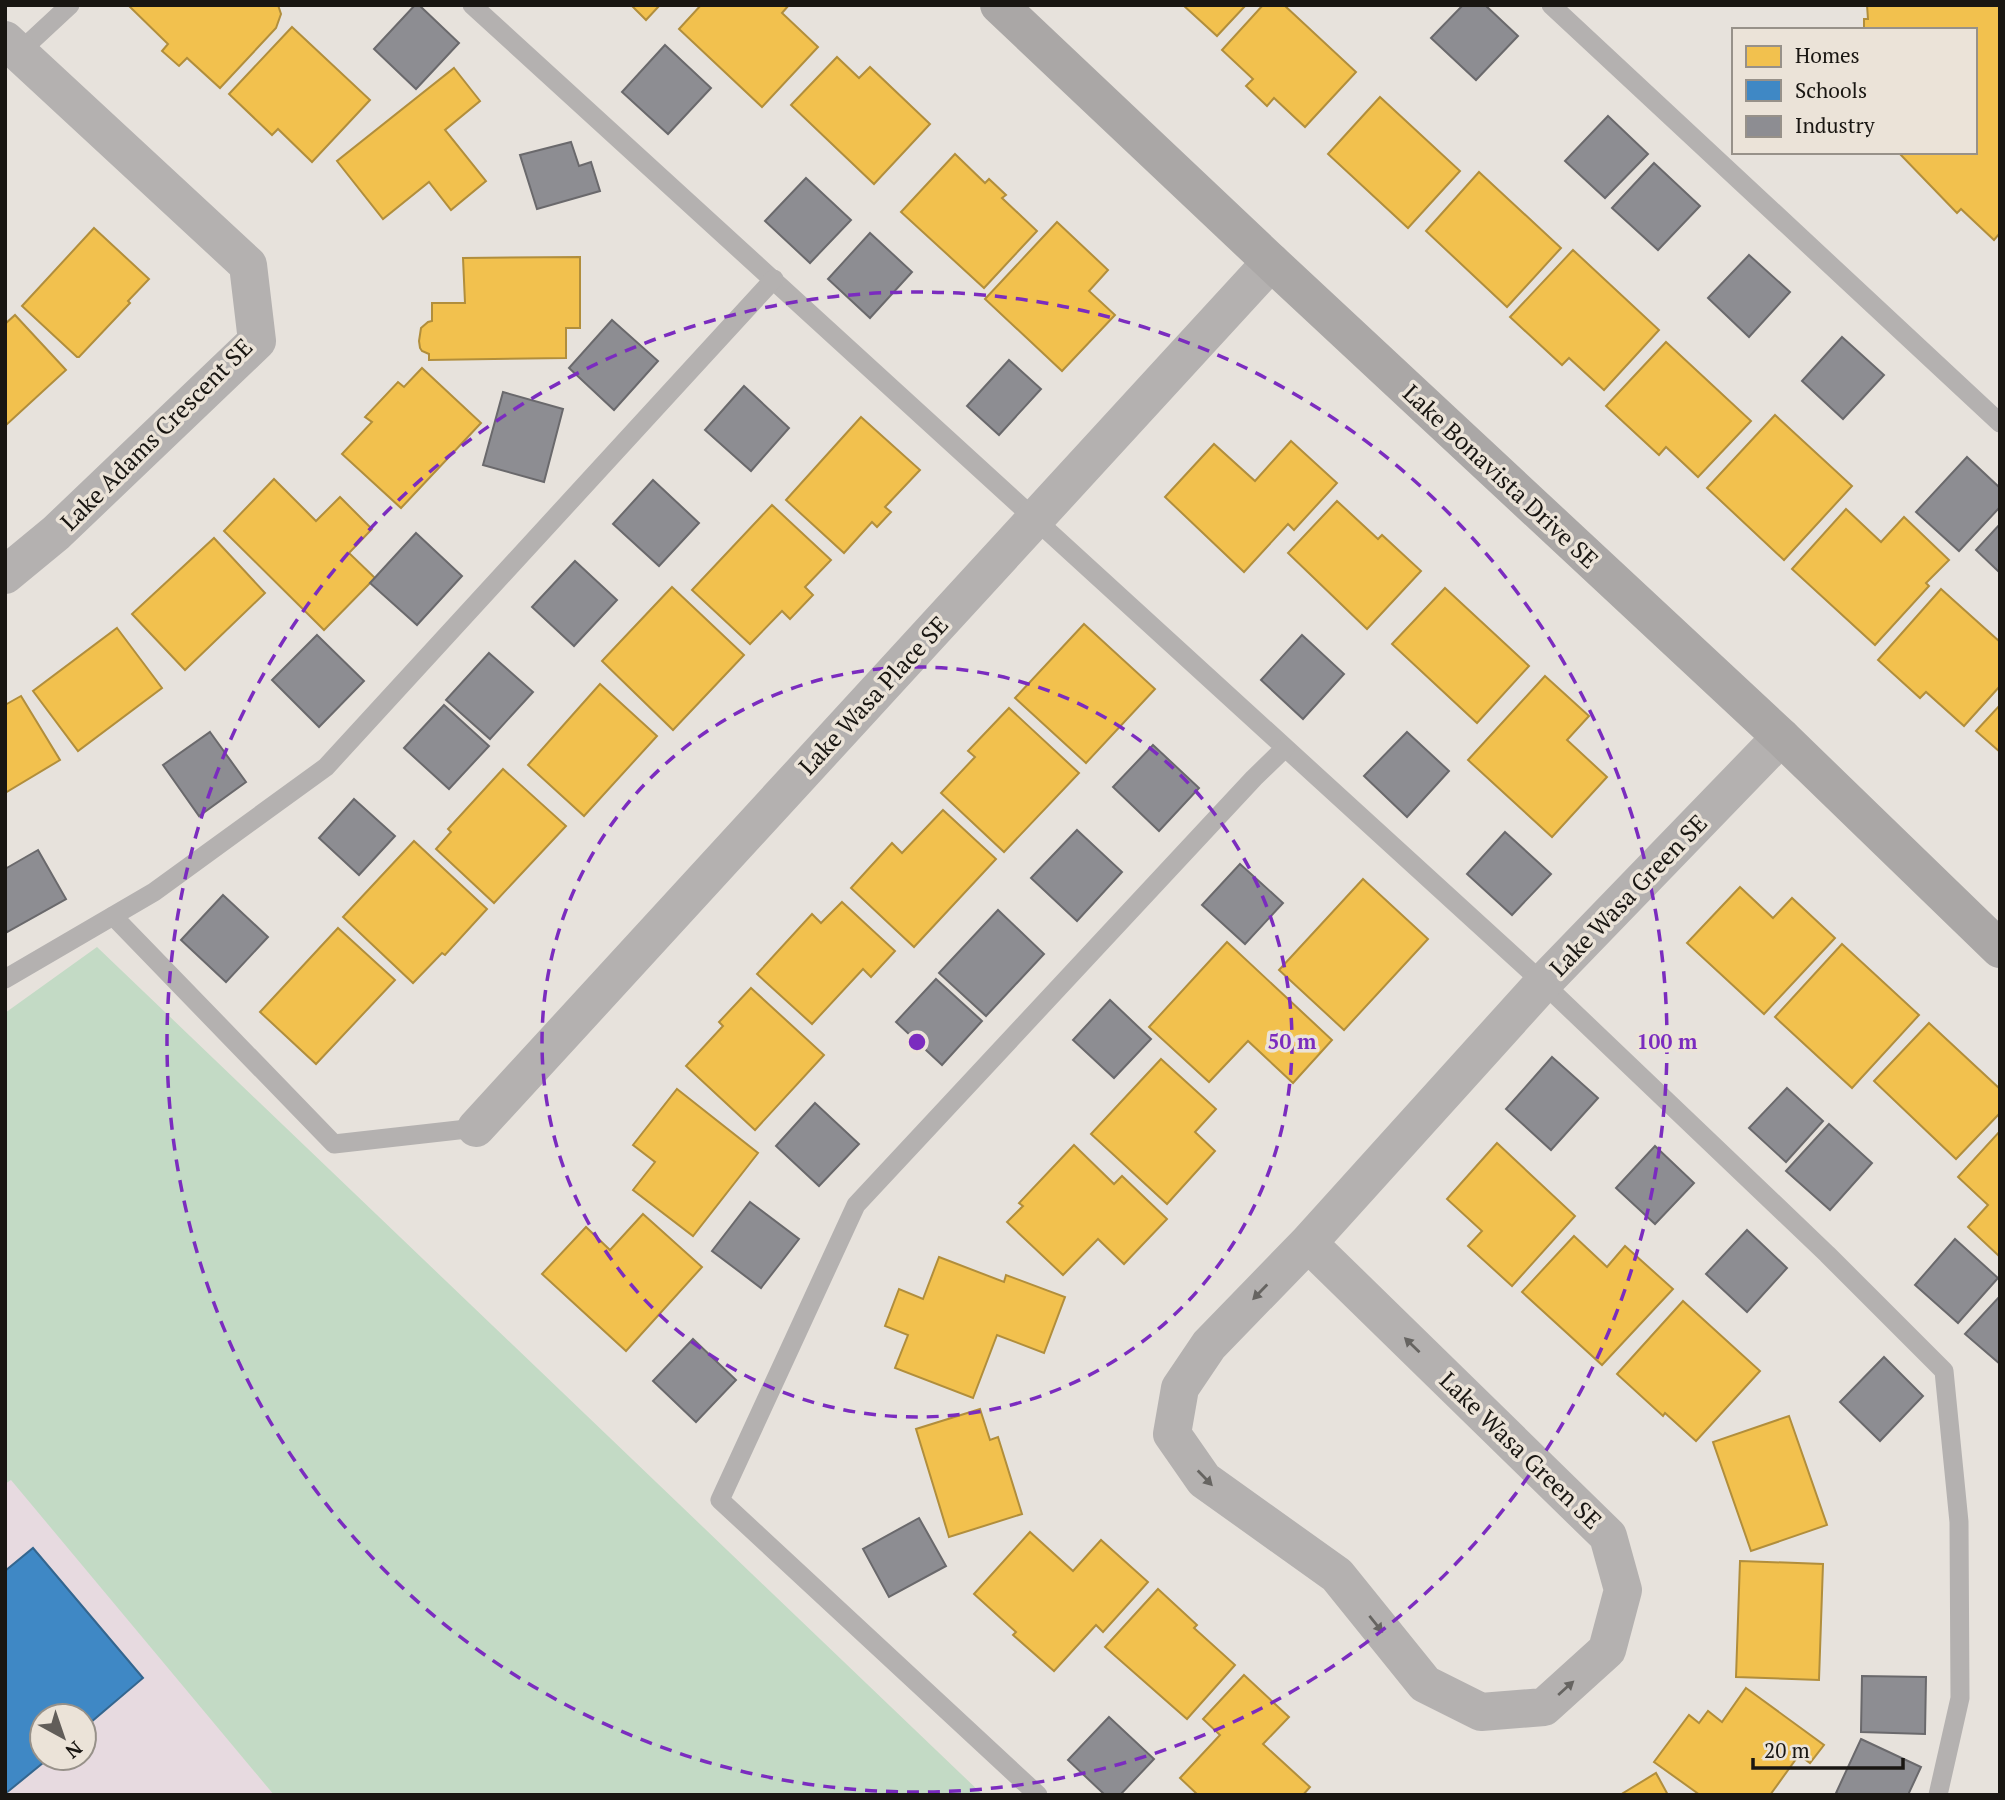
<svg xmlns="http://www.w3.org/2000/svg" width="2005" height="1800" viewBox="0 0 2005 1800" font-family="'PT Serif',serif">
<rect width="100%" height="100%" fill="#e7e2dc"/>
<path fill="#e7dae0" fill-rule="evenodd" d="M11,1479l263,316h-269v-311zM42,1716h42v42h-42z"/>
<path fill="#c3dac5" d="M97,947l886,848h-709l-263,-315 -6,4v-471z"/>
<g fill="#f2c14e" stroke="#b18e3c" stroke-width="2">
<path d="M128,5h150l3,9 -5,14 -56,60 -33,-30 -8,8 -17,-15 6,-7z"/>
<path d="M631,5h29l-14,15z"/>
<path d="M701,5h88l-7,8 36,34 -56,60 -83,-78z"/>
<path d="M1183,5h63l-29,31z"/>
<path d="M1263,5h21l72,67 -51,55 -31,-29 -7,8 -21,-20 7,-7 -31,-29z"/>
<path d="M1867,5h133v228l-6,7 -33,-31 -4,4 -59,-61h77v-122h-111v-11h4z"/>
<path d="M292,27l78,73 -58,62 -34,-33 -6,6 -43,-41z"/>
<path d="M837,57l22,21 11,-11 60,57 -56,60 -83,-79z"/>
<path d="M454,68l26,33 -35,29 41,51 -35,29 -22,-28 -46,37 -46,-58z"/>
<path d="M1380,97l80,74 -52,57 -80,-74z"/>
<path d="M955,154l30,29 4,-4 17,16 -4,3 35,33 -53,57 -83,-76z"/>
<path d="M1479,172l82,76 -54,59 -81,-76z"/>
<path d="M1057,222l51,48 -19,21 26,24 -53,56 -77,-72z"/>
<path d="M94,228l55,51 -21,22 2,2 -51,54h-2l-55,-51z"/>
<path d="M1573,250l86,80 -55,60 -35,-32 -7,7 -52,-48z"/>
<path d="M580,257v71h-14v30l-137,2v-6l-7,-3 -2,-3 -1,-7 2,-13 7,-6 4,-1v-18h33l-2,-45z"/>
<path d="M15,315l51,55 -61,56v-102z"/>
<path d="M1666,342l85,79 -53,56 -32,-30 -7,8 -53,-49z"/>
<path d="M422,368l59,55 -80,85 -59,-54 30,-32 -7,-5 33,-35 6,5z"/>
<path d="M1775,415l77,71 -68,74 -77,-72z"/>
<path d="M861,417l59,53 -35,37 6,5 -14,15 -5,-5 -28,31 -58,-53z"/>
<path d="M1291,441l46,42 -43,47 -6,-6 -44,48 -79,-75 49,-53 41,37z"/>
<path d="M274,479l42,42 24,-24 32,32 -23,24 26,25 -51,52 -100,-99z"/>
<path d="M1337,501l41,38 4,-4 39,36 -54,58 -79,-76z"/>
<path d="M772,505l59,55 -26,27 8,8 -23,24 -8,-8 -32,33 -58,-54z"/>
<path d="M1846,509l35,33 23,-25 45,43 -23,23 3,3 -54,59 -83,-76z"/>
<path d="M214,538l51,55 -80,77 -53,-56z"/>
<path d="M672,587l72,68 -71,75 -71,-69z"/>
<path d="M1445,588l84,78 -52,57 -85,-79z"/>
<path d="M1941,589l59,53v44l-36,40 -38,-34 -6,6 -42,-38z"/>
<path d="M1084,624l71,65 -69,74 -71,-65z"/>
<path d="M117,628l45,60 -84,63 -45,-60z"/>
<path d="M1545,676l44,40 -22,24 40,37 -55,60 -84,-77z"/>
<path d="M600,684l57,52 -73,80 -56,-51z"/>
<path d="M21,696l39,64 -55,33v-88z"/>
<path d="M2000,705v47l-24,-21z"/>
<path d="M1009,708l70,65 -75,79 -63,-59 34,-36 -7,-6z"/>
<path d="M503,769l63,57 -72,77 -58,-54 15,-17 -3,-3z"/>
<path d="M943,810l53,49 -82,88 -63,-59 41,-45 10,10z"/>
<path d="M414,841l73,68 -42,46 -3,-2 -29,30 -70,-66z"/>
<path d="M1363,879l65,60 -84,91 -65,-60z"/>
<path d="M1740,887l33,31 19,-20 43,40 -71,76 -77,-71z"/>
<path d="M842,902l53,49 -24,26 -8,-8 -51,55 -55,-50 55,-60 9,9z"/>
<path d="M338,928l57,52 -79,84 -56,-52z"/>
<path d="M1227,942l105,98 -39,43 -45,-42 -39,41 -60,-55z"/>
<path d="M1842,944l77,71 -67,73 -77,-71z"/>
<path d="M751,988l73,67 -69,75 -69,-64 37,-40 -4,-4z"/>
<path d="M1929,1023l71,66v24l-44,46 -82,-78z"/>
<path d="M1161,1059l55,50 -21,23 20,19 -48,53 -76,-70z"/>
<path d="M677,1089l81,64 -65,83 -60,-46 22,-28 -22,-17z"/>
<path d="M2000,1131v126l-32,-30 20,-22 -30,-28z"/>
<path d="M1497,1143l78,73 -63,70 -44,-40 14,-15 -35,-32z"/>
<path d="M1074,1145l40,39 8,-8 45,43 -43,45 -26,-25 -35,36 -56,-53 16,-16 -4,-3z"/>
<path d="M643,1214l59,53 -76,84 -84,-77 44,-47 24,23z"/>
<path d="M1574,1236l33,31 18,-21 48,43 -71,76 -80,-73z"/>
<path d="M939,1257l65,25 2,-7 59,22 -21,56 -47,-18 -24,63 -78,-30 13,-33 -23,-9 14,-37 24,10z"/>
<path d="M1683,1301l77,70 -64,70 -31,-28 -2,3 -46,-42z"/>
<path d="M980,1409l10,31 8,-3 24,77 -73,23 -33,-108z"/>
<path d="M1789,1416l38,109 -76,26 -38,-109z"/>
<path d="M1030,1532l43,39 28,-31 47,42 -45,50 -7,-7 -42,46 -41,-36 3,-3 -42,-38z"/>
<path d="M1740,1561l83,3 -4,116 -83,-3z"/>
<path d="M1158,1589l39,36 -3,3 41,37 -48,54 -82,-72z"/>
<path d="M1244,1675l45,42 -26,27 47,43 -7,8h-105l-18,-17 40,-43 -17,-16z"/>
<path d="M1746,1688l78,57 -14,18 -11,-8 -29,40h-70l-46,-33 35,-47 10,8 9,-12 14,11z"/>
<path d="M1656,1773l12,22h-48z"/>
</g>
<path fill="#3f88c5" stroke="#34668f" stroke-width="2" d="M33,1548l110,130 -59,50v-12h-42v42h7l-44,36v-223z"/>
<g fill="#8d8d92" stroke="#6a696c" stroke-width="2">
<path d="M415,5h4l40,38 -43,46 -42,-40z"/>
<path d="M1463,5h22l33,31 -42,44 -45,-42z"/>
<path d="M665,45l46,43 -43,46 -46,-42z"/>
<path d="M1608,116l40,38 -43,44 -40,-37z"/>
<path d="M571,142l8,24 12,-4 9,29 -63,18 -17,-54z"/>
<path d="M1654,163l46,43 -42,44 -46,-42z"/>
<path d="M806,178l45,42 -41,43 -45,-42z"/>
<path d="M870,233l42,39 -42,46 -42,-39z"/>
<path d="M1749,255l41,37 -41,45 -41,-39z"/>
<path d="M612,320l46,41 -44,49 -45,-42z"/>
<path d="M1842,337l42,38 -41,44 -41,-38z"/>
<path d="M1009,360l32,29 -42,46 -32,-29z"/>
<path d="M744,386l45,42 -38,43 -46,-41z"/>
<path d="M503,392l60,17 -19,73 -61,-17z"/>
<path d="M1967,457l33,31v19l-41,44 -43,-39z"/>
<path d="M653,480l46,43 -40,43 -46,-42z"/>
<path d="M2000,524v49l-24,-23z"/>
<path d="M416,533l46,43 -45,49 -47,-42z"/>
<path d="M575,561l42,39 -43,46 -42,-39z"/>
<path d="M317,635l47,46 -45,46 -47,-47z"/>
<path d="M1302,635l42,39 -41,45 -42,-39z"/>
<path d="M489,653l44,39 -43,47 -44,-39z"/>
<path d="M444,705l45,41 -40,43 -45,-41z"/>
<path d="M210,732l36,50 -47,34 -36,-51z"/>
<path d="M1407,732l42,39 -42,46 -43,-41z"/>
<path d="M1153,745l46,43 -40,43 -46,-44z"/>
<path d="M354,799l41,37 -36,39 -40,-37z"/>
<path d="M1077,830l45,42 -45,49 -46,-43z"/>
<path d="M1505,832l46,42 -39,41 -45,-41z"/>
<path d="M38,850l28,49 -59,33 -2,-4v-59z"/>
<path d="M1240,864l43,39 -38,41 -43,-39z"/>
<path d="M223,895l45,42 -42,45 -45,-42z"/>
<path d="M998,910l46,44 -58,62 -47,-43z"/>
<path d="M936,979l46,42 -40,44 -46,-43z"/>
<path d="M1110,1000l41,39 -37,39 -41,-38z"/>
<path d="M1552,1057l46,41 -47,52 -45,-41z"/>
<path d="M1787,1088l36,33 -37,41 -37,-34z"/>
<path d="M815,1103l44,41 -40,42 -43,-40z"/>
<path d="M1829,1124l43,39 -42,47 -44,-39z"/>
<path d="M1655,1146l39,37 -39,41 -39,-36z"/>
<path d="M750,1202l49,37 -38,49 -49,-37z"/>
<path d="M1747,1230l40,38 -40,44 -41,-38z"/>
<path d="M1955,1239l43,39 -40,45 -43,-38z"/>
<path d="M2000,1296v68l-35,-30z"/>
<path d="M693,1339l43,41 -40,42 -43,-41z"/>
<path d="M1884,1357l39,39 -43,45 -40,-39z"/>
<path d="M919,1518l27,48 -57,31 -26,-48z"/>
<path d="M1862,1676l64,1 -1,57 -64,-2z"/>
<path d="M1109,1717l45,42 -34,36h-15l-37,-35z"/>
<path d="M1861,1739l60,28 -13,28h-68l-4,-2z"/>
</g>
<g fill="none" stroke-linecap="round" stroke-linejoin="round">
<g stroke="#b4b1b0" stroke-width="19">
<path d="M472,5l1071,978 284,271 117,117 15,151 1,176 -22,97"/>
<path d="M1551,5l449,418"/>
<path d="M14,57l56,-52"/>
<path d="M113,916l221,228 142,-16"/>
<path d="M5,979l149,-87 172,-125 448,-488"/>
<path d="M1038,1795l-318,-295 136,-295 398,-427 31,-30"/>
</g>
<g stroke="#b4b1b0" stroke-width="38">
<path d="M5,40l243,225 9,76 -201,192 -51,42"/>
<path d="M476,1128l795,-866"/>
<path d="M1308,1243l300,293 15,54 -16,60 -63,57 -63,5 -56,-28 -88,-109 -133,-95 -32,-46 8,-46 29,-43 99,-102 235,-260 238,-246"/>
</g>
<path stroke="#aaa7a6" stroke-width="38" d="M999,5l272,257 510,475 219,212"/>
</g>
<defs><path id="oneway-solid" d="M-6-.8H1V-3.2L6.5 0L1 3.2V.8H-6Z" transform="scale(1.75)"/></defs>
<g fill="#666461">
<use href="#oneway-solid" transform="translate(1260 1292) rotate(134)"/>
<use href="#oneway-solid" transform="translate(1412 1345) rotate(-136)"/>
<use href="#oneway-solid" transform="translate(1205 1478) rotate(46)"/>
<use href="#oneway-solid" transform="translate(1376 1624) rotate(51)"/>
<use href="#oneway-solid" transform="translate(1566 1688) rotate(-42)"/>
</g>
<g fill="none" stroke="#7b2cbf" stroke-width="3.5" stroke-dasharray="12 9">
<circle cx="917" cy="1042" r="375"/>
<circle cx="917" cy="1042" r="750"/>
</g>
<g text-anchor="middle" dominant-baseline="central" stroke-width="7" stroke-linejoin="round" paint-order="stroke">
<g font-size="24" fill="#191612" stroke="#ebe3d8">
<text transform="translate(156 434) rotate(-45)">Lake Adams Crescent SE</text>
<text transform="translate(1501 476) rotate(43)">Lake Bonavista Drive SE</text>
<text transform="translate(873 695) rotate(-47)">Lake Wasa Place SE</text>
<text transform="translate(1628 895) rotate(-46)">Lake Wasa Green SE</text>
<text transform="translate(1521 1450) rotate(44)">Lake Wasa Green SE</text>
</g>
</g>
<circle cx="917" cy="1042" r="10" fill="#7b2cbf" stroke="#ebe3d8" stroke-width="3.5"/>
<g font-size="21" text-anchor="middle" font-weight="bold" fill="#7b2cbf" stroke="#ebe3d8" stroke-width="7" stroke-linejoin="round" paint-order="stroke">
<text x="1292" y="1049">50 m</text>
<text x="1667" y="1049">100 m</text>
</g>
<rect width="2005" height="1800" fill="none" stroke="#191612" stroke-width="14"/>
<rect x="1732" y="28" width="245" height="126" fill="#ebe3d8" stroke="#979189" stroke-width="2"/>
<rect x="1746" y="46" width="35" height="21" fill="#f2c14e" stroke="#979189" stroke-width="2"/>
<text x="1795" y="63" font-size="21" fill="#191612">Homes</text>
<rect x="1746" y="80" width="35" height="21" fill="#3f88c5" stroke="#979189" stroke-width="2"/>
<text x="1795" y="98" font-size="21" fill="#191612">Schools</text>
<rect x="1746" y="116" width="35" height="21" fill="#8d8d92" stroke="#979189" stroke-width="2"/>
<text x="1795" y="133" font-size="21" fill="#191612">Industry</text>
<g transform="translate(63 1737) rotate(140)"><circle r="33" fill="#ebe3d8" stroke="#979189" stroke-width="2"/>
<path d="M0-5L12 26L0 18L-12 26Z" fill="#615d59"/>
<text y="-10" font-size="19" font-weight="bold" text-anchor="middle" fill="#191612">N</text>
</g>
<path d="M1753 1758v10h150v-10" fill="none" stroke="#191612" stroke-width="3.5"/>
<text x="1764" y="1758" font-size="21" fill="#191612" stroke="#ebe3d8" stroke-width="5" paint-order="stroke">20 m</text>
</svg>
